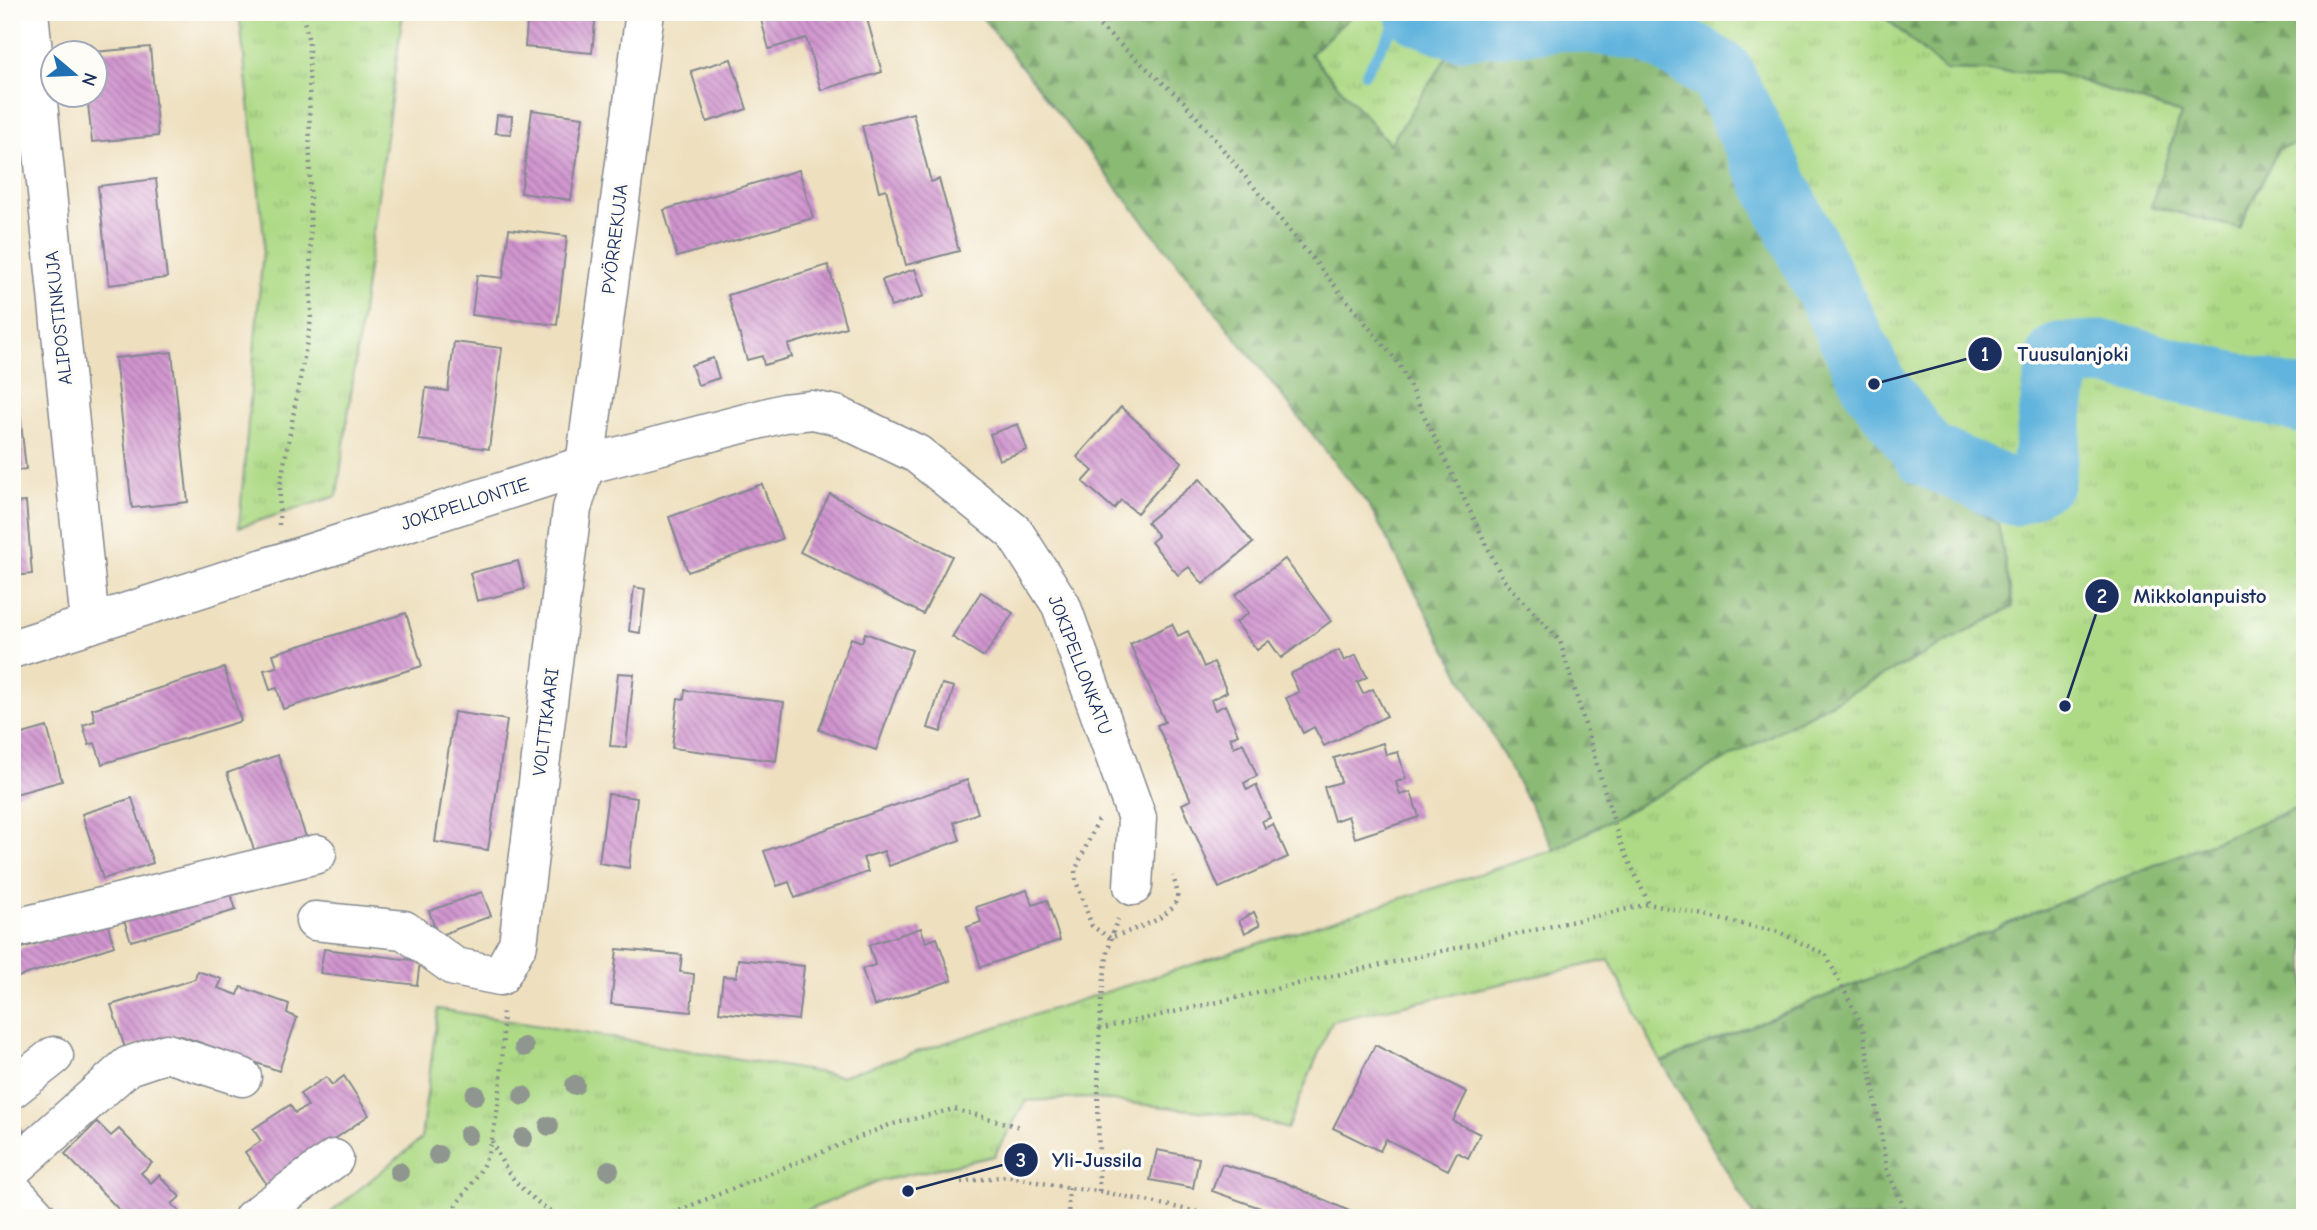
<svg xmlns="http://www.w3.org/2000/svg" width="2317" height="1230" viewBox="0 0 2317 1230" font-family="'Comic Neue',sans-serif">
<defs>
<pattern id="grass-tufts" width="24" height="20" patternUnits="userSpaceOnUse" patternTransform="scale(1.75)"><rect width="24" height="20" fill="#aeda86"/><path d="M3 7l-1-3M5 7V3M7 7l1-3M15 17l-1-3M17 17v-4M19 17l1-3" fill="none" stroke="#95bb76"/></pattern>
<pattern id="forest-firs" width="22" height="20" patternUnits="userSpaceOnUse" patternTransform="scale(1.75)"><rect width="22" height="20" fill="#8aba73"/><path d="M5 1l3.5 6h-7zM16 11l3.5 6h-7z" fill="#709862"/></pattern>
<pattern id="building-back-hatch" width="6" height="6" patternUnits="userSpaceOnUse" patternTransform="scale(1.75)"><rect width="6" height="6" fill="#d094ce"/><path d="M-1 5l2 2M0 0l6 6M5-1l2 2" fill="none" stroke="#a879aa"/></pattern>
</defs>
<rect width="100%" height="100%" fill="#fdfcf7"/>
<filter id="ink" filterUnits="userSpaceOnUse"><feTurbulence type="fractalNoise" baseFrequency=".0143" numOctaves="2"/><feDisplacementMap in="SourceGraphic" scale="14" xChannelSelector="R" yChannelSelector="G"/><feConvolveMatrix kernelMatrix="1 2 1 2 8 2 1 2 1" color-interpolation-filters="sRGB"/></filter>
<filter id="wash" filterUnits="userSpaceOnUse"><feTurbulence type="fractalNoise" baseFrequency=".00686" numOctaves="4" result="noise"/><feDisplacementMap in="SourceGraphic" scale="28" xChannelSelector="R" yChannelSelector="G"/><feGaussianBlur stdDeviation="1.57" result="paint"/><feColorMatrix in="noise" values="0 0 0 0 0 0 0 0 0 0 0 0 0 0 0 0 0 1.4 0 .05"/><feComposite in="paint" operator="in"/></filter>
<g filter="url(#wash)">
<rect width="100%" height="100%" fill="#eee0bf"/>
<g fill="url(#grass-tufts)" stroke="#648472" stroke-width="2">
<path d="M239,12h164l-66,484 -98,31 25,-289z"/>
<path d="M1347,12h532l66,58 112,3 124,41 58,114 40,-81 26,-4v662l-644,257 -52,-102 -277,61 -45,108 -36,-12 -165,-19 -60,3 -32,55 -114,25 -92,37h-464l97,-79 17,-130 403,67 713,-226 459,-243 -15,-83 -83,-50 -39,-53 -147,-289 -60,-80 -279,93 -80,-91 41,-38z"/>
</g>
<g fill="url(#forest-firs)" stroke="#527468" stroke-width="2">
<path d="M978,12h369l4,4 -41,38 80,90 67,-103 151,-9 61,20 60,80 147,289 39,53 83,50 15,83 -459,243 -184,-343z"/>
<path d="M1879,12h426v131l-26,5 -40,80 -88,-22 30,-92 -124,-41 -112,-3z"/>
<path d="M2305,805v413h-550l-94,-156z"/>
</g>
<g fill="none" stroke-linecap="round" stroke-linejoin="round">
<path stroke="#61b4dd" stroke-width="10" d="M1365,74l38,-62"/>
<path stroke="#61b4dd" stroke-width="65" d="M1418,12l39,15 108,-9 84,11 72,44 153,311 52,70 88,39 28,-14 18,-124 44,-2 201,49"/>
</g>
<g id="blocks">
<g fill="url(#building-back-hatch)">
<path d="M528,12h68l-4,41 -67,-6z"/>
<path d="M759,12h68l2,8 27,-8h9l17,60 -61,18 -15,-52 -37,11z"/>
<path d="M150,47l8,89 -66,6 -5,-48h7v-42z"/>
<path d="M731,59l16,50 -40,13 -16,-51z"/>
<path d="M532,110l51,7 -12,83 -50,-7z"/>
<path d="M913,113l18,69 8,-3 20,72 -53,14 -20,-76 -7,2 -17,-65z"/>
<path d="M497,115l15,1 -1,18 -16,-1z"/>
<path d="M799,170l14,48 -136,39 -13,-47z"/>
<path d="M156,179l11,99 -58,7 -11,-99z"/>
<path d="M509,229l58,7 -10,89 -85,-10 5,-40 26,3z"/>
<path d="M828,265l18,62 -58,18 4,12 -28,8 -2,-9 -15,4 -19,-65z"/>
<path d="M915,269l9,27 -33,11 -9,-27z"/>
<path d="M454,342l48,6 -13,101 -70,-9 7,-52 22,3z"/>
<path d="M172,352l16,150 -56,6 -17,-150z"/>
<path d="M713,358l6,20 -21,7 -7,-20z"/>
<path d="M12,359h2l12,110 -14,2z"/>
<path d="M1121,407l61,55 -45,51 -16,-13 -7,9 -31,-27 10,-11 -16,-14z"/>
<path d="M1018,424l9,26 -28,10 -9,-26z"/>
<path d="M1200,479l53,64 -50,41 -14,-17 -11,8 -27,-33 7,-6 -11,-14z"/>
<path d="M762,484l20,55 -94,33 -19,-55z"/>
<path d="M830,494l122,62 -29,58 -123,-62z"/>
<path d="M26,502l6,72 -20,2v-73z"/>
<path d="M1285,559l46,62 -50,37 -12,-17 -12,9 -21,-28 13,-9 -14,-18z"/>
<path d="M518,561l7,28 -48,12 -7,-28z"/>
<path d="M634,587l11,2 -5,44 -11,-2z"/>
<path d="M981,592l32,21 -29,44 -32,-20z"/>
<path d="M406,613l16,53 -139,43 -6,-21 -7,2 -6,-20 13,-3 -4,-13z"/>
<path d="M1172,624l6,12 10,-5 16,36 10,-5 13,30 -16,8 4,10 10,-5 13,29 -8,4 4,9 9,-4 14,33 -13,7 3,7 9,-5 14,33 -8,3 3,7 8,-4 15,33 -69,31 -37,-84 9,-4 -34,-75 8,-3 -35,-78z"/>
<path d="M865,633l47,17 -36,100 -57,-20 32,-92 11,4z"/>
<path d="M1339,650l5,11 12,-6 11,22 -10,5 6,12 10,-5 14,27 -63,30 -10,-19 -11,6 -17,-35 13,-6 -9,-18z"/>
<path d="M224,668l17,53 -139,43 -7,-21 -6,2 -6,-20 12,-4 -3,-12z"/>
<path d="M618,673l16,1 -8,73 -16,-1z"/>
<path d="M942,684l12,3 -13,45 -13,-4z"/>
<path d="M685,690l99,12 -8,59 -104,-13 6,-50 6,1z"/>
<path d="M454,712l53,8 -19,130 -53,-8z"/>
<path d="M47,727l15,54 -50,14v-58z"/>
<path d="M1383,743l3,12 12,-3 8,27 -10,3 4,13 11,-3 8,25 -64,21 -7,-22 -14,5 -10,-34 17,-5 -7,-24z"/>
<path d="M278,755l29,85 -50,18 -30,-85z"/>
<path d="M967,780l11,33 -24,9 6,18 -71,26 -5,-15 -21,7 5,14 -73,26 -6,-16 -12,4 -13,-35z"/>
<path d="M608,794l29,4 -8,70 -30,-5z"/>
<path d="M132,798l21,65 -50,16 -21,-65z"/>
<path d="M228,885l8,25 -105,31 -8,-24z"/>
<path d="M1027,890l6,15 14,-5 13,40 -79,27 -14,-40 14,-5 -5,-15z"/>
<path d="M482,892l9,24 -53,20 -9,-25z"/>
<path d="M1254,912l6,13 -15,8 -6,-12z"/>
<path d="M107,922l7,24 -102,33v-28z"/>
<path d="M921,928l5,14 11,-4 15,42 -78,26 -12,-37 13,-4 -6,-20z"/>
<path d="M324,949l96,12 -3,24 -97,-12z"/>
<path d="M617,949l65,6 -2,17 14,2 -3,38 -80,-8z"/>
<path d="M738,959l66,7 -6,54 -79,-8 4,-36 13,1z"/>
<path d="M197,971l25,8 -4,9 20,7 3,-8 48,17 -2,9 10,5 -18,53 -100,-36 -54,13 -14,-43 84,-26z"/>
<path d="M1375,1045l92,47 -14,29 27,13 -12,24 -11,-6 -9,18 -62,-31 -6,12 -47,-23z"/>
<path d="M344,1076l25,39 -101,71 -23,-34 16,-11 -8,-12 37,-24 5,8 13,-7 -8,-12 26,-17 6,8z"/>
<path d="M12,1118l12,13 -12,11z"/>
<path d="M97,1122l14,14 8,-7 33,34 -11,10 10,10 8,-8 21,22 -8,7 11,11 -3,3h-53l-62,-64z"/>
<path d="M1157,1150l42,8 -6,30 -43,-8z"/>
<path d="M1222,1164l62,18 81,36h-76l-77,-27z"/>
</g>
</g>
</g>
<g filter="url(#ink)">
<use href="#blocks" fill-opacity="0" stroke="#84888e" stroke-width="2"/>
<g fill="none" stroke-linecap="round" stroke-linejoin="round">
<g stroke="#84888e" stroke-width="41">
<g id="minor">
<path d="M29,12l61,612"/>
<path d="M12,649l573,-184 199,-52 28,-3 24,5 81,39 97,78 47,73 76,213 -4,68"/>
<path d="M315,921l89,9 51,37 45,9 18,-32 54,-435 13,-44 60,-453"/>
<path d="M12,929l305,-75"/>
<path d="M12,1089l42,-33"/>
<path d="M12,1169l116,-103 39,-13 75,24"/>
<path d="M12,1190l26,28"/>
<path d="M253,1218l81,-59"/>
</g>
</g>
<g stroke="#84888e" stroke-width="4.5" stroke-dasharray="2 5" stroke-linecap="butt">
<path d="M1084,12l100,90 215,262 104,215 57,62 60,201 29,62 130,28 47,23 37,72 24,143 22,48"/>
<path d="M279,525l1,-39 31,-166 -2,-278 -7,-30"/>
<path d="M1098,820l-23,51 1,10 16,45 18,12c18,-7 62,-18 67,-40 1,-7 -2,-15 -4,-22"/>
<path d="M1099,1029l550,-125"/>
<path d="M492,1141c16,39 34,54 67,77"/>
<path d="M961,1182l45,-6 63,12 30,3 104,22 10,5"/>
<path d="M1099,1191c0,-64 -3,-130 3,-194 3,-28 5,-53 16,-78"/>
<path d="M447,1218c12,-18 28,-36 37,-55 16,-37 21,-111 18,-152"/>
<path d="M660,1218l229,-93 65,-16 66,18"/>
<path d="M1068,1218l1,-30"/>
</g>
<use href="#minor" stroke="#fff" stroke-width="38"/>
</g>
<g fill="#8e968f">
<circle cx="524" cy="1047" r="10"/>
<circle cx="575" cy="1085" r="10"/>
<circle cx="475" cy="1095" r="10"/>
<circle cx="523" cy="1096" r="10"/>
<circle cx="549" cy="1126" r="10"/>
<circle cx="468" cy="1135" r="10"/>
<circle cx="523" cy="1138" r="10"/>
<circle cx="438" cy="1155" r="10"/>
<circle cx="609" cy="1170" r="10"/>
<circle cx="399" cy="1172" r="10"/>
</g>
</g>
<g text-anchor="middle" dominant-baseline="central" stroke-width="7" stroke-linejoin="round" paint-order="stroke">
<g font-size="19" fill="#1b2f5e" stroke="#fdfcf7">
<text transform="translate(615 239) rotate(-83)">PYÖRREKUJA</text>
<text transform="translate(59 318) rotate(-96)">ALIPOSTINKUJA</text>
<text transform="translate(465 504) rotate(-18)">JOKIPELLONTIE</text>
<text transform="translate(1080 665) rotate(69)">JOKIPELLONKATU</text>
<text transform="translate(546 722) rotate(-83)">VOLTTIKAARI</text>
</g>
</g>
<path fill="none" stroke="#1b2f5e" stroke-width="2.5" d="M1874 384L1985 354M2065 706L2102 596M908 1191L1021 1160"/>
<g fill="#1b2f5e" stroke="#fdfcf7" stroke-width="2.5">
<circle cx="1874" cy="384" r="7"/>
<circle cx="2065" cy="706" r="7"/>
<circle cx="908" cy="1191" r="7"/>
<circle cx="1985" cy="354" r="18"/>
<circle cx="2102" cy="596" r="18"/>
<circle cx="1021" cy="1160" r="18"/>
</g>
<g font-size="21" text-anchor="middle" font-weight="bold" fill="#fff">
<text x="1985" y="361">1</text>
<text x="2102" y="603">2</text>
<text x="1021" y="1167">3</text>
</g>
<g font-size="21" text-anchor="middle" font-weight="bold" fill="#1b2f5e" stroke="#fdfcf7" stroke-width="7" stroke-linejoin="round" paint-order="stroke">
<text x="2073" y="361">Tuusulanjoki</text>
<text x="2200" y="603">Mikkolanpuisto</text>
<text x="1097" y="1167">Yli-Jussila</text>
</g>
<rect width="2317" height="1230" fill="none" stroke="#fdfcf7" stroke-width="42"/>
<g transform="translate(74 74) rotate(109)"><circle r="33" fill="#fdfcf7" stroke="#a3aaba" stroke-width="2"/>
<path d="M0-5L12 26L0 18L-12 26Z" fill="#1f6fb2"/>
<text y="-10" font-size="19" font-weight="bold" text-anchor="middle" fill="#1b2f5e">N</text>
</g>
</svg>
